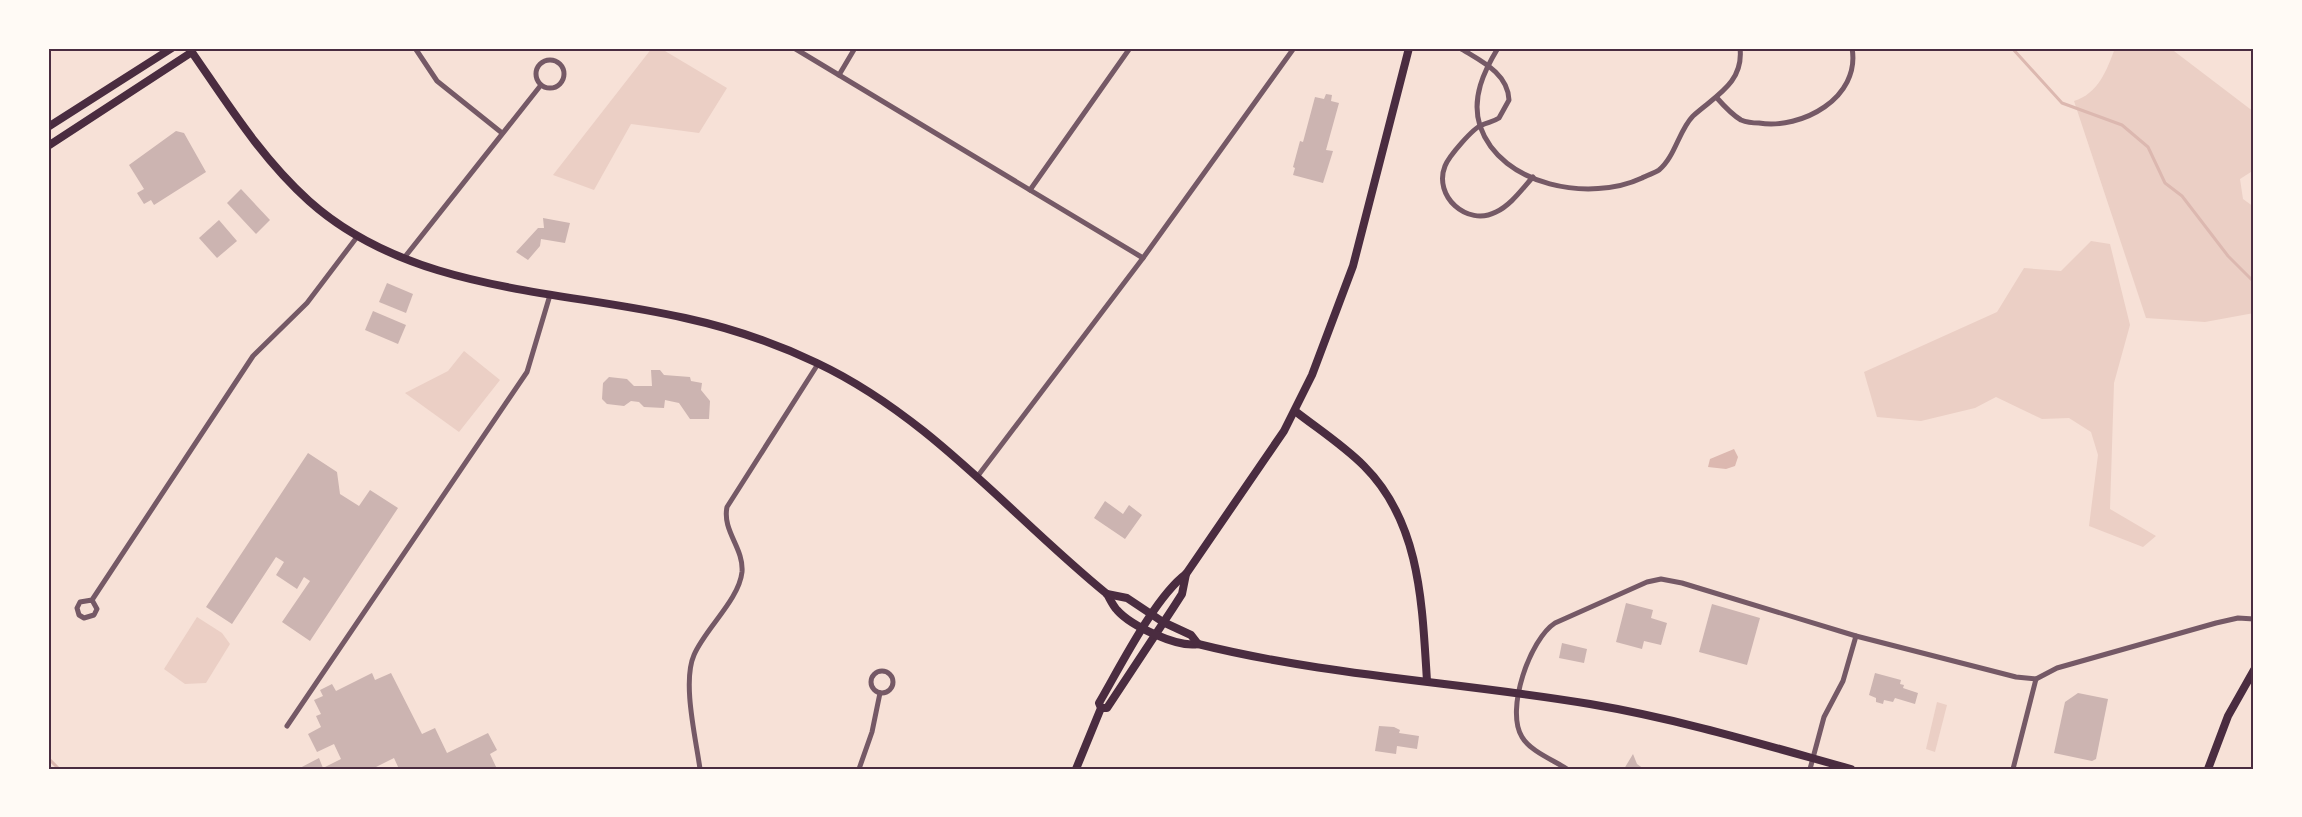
<svg xmlns="http://www.w3.org/2000/svg" width="2302" height="817" viewBox="0 0 2302 817" font-family="Arial,sans-serif">
<rect width="100%" height="100%" fill="#f7e1d7"/>
<g fill="#ebcfc5">
<path d="M652,48h8l67,40 -28,45 -68,-9 -37,66 -41,-15z"/>
<path d="M2115,48h55l84,64v58l-14,9 3,20 11,8v106l-49,9 -59,-4 -72,-217c24,-7 33,-31 41,-53z"/>
<path d="M2091,241l19,3 20,81 -16,58 -4,126 46,27 -13,11 -54,-21 9,-71 -7,-23 -22,-14 -27,1 -46,-22 -21,11 -54,13 -44,-4 -13,-45 133,-60 27,-44 37,3z"/>
<path d="M464,351l36,29 -41,52 -54,-39 43,-22z"/>
<path d="M197,617l25,16 8,11 -24,39 -21,1 -21,-15z"/>
<path d="M1937,702l10,3 -12,47 -9,-3z"/>
</g>
<path fill="#dcb8b0" d="M1734,449l4,8 -3,9 -9,3 -18,-2 2,-8z"/>
<g fill="none" stroke-linecap="round" stroke-linejoin="round">
<g stroke="#dcb8b0" stroke-width="3">
<path d="M2012,48l50,55 60,22 26,22 17,36 17,13 46,60 26,26"/>
<path d="M48,758l11,11"/>
</g>
</g>
<g fill="#ccb4b1">
<path d="M1326,94l6,1 -1,6 8,2 -13,47 7,1 -10,32 -30,-8 2,-7 -2,-1 7,-26 3,1 12,-45 9,2z"/>
<path d="M176,131l8,2 22,39 -52,33 -3,-5 -7,4 -7,-11 7,-4 -15,-24z"/>
<path d="M241,189l29,31 -14,14 -29,-31z"/>
<path d="M543,218l27,5 -5,20 -24,-4 -1,7 -12,14 -12,-8 22,-24h6z"/>
<path d="M219,220l18,21 -20,17 -18,-20z"/>
<path d="M387,283l26,11 -7,19 -27,-11z"/>
<path d="M373,311l33,14 -8,19 -33,-14z"/>
<path d="M651,370h9l4,5 26,2 1,4 11,2 -1,7 9,11 -1,18h-19l-11,-16 -14,-3 -1,8 -20,-1 -5,-5 -8,-1 -7,5 -17,-2 -5,-5 1,-16 6,-6 18,2 7,7h18z"/>
<path d="M308,453l29,19 3,22 19,12 11,-16 28,18 -88,133 -28,-19 28,-41 -6,-4 -7,12 -21,-14 8,-13 -8,-5 -44,67 -26,-17z"/>
<path d="M1105,501l18,13 6,-9 13,10 -17,24 -31,-21z"/>
<path d="M1626,603l27,7 -2,8 16,5 -6,22 -17,-4 -2,8 -26,-7z"/>
<path d="M1712,604l48,14 -13,47 -48,-13z"/>
<path d="M1562,643l25,6 -3,14 -25,-5z"/>
<path d="M372,673l3,7 16,-7 31,61 13,-6 12,25 41,-20 9,17 -7,4 7,15h-98l-5,-11 -22,11h-74l21,-11 4,10 18,-9 -7,-15 -17,8 -9,-18 13,-7 -5,-11 5,-2 -7,-14 9,-4 -3,-6 12,-6 4,7z"/>
<path d="M1875,673l26,7 -1,4 4,1 -1,3 15,5 -3,11 -20,-6 -2,4 -9,-2 -1,4 -7,-2v-4l-7,-3z"/>
<path d="M2078,693l30,6 -12,60 -4,2 -38,-8 11,-51z"/>
<path d="M1379,726l15,1 6,3 -1,3 20,3 -2,13 -20,-3 -1,8 -21,-3z"/>
<path d="M1633,754l4,10 7,5h-20z"/>
</g>
<g fill="none" stroke-linecap="round" stroke-linejoin="round">
<g stroke="#755966" stroke-width="5">
<path d="M415,48l22,33 65,52"/>
<path d="M794,48l349,210"/>
<path d="M1460,48c21,13 48,25 49,52l-10,18c-6,4 -11,4 -17,7 -9,3 -33,31 -37,41 -12,30 22,61 51,46 15,-7 26,-23 37,-35"/>
<path d="M1498,48c-14,23 -27,50 -18,78 21,61 111,76 162,52 5,-3 13,-5 17,-8 16,-13 20,-40 34,-54 22,-20 51,-33 47,-68"/>
<circle cx="550" cy="74" r="14"/>
<path d="M839,75l16,-27"/>
<path d="M1717,98c7,8 14,16 24,22 5,2 12,3 18,3 42,7 102,-25 93,-75"/>
<path d="M1030,190l100,-142"/>
<path d="M404,258l137,-173"/>
<path d="M977,477l166,-219 151,-210"/>
<path d="M92,600l5,9 -3,6 -10,3 -5,-3 -2,-7 3,-6 12,-2 161,-244 54,-53 50,-66"/>
<circle cx="882" cy="682" r="11"/>
<path d="M287,726l240,-354 23,-77"/>
<path d="M700,769c-4,-30 -18,-87 -6,-114 11,-26 45,-55 48,-83 2,-24 -20,-41 -15,-65l91,-143"/>
<path d="M859,769l13,-37 8,-39"/>
<path d="M1567,769c-14,-9 -37,-18 -45,-32 -17,-27 8,-98 33,-114l92,-41 14,-3 21,4 174,53 160,41 20,2 21,-11 159,-45 22,-5 16,1"/>
<path d="M1810,769l14,-52 19,-36 13,-45"/>
<path d="M2013,769l23,-90"/>
</g>
<g stroke="#4a2c40" stroke-width="8">
<path d="M48,127l124,-79"/>
<path d="M48,146l144,-94"/>
<path d="M1295,411c23,18 48,34 69,55 57,57 58,139 63,215"/>
<path d="M1101,708h6l66,-100 9,-14 4,-20"/>
<path d="M1076,769l25,-61 -2,-5c21,-36 56,-106 87,-129l98,-143 28,-56 41,-109 56,-218"/>
<path d="M2208,769l20,-53 26,-46"/>
</g>
<g stroke="#4a2c40" stroke-width="8">
<path d="M189,48c37,53 71,109 120,153 103,92 249,88 376,117 46,10 90,25 132,45 114,54 194,153 290,231 3,5 6,12 10,16 14,16 61,38 81,34 128,32 262,38 392,60 89,15 175,41 261,65"/>
<path d="M1107,594l20,4 36,24 28,13 7,9"/>
</g>
</g>
<rect width="2302" height="817" fill="none" stroke="#fffaf5" stroke-width="99"/>
<rect x="50" y="50" width="2202" height="718" fill="none" stroke="#4a2c40" stroke-width="2"/>
</svg>
